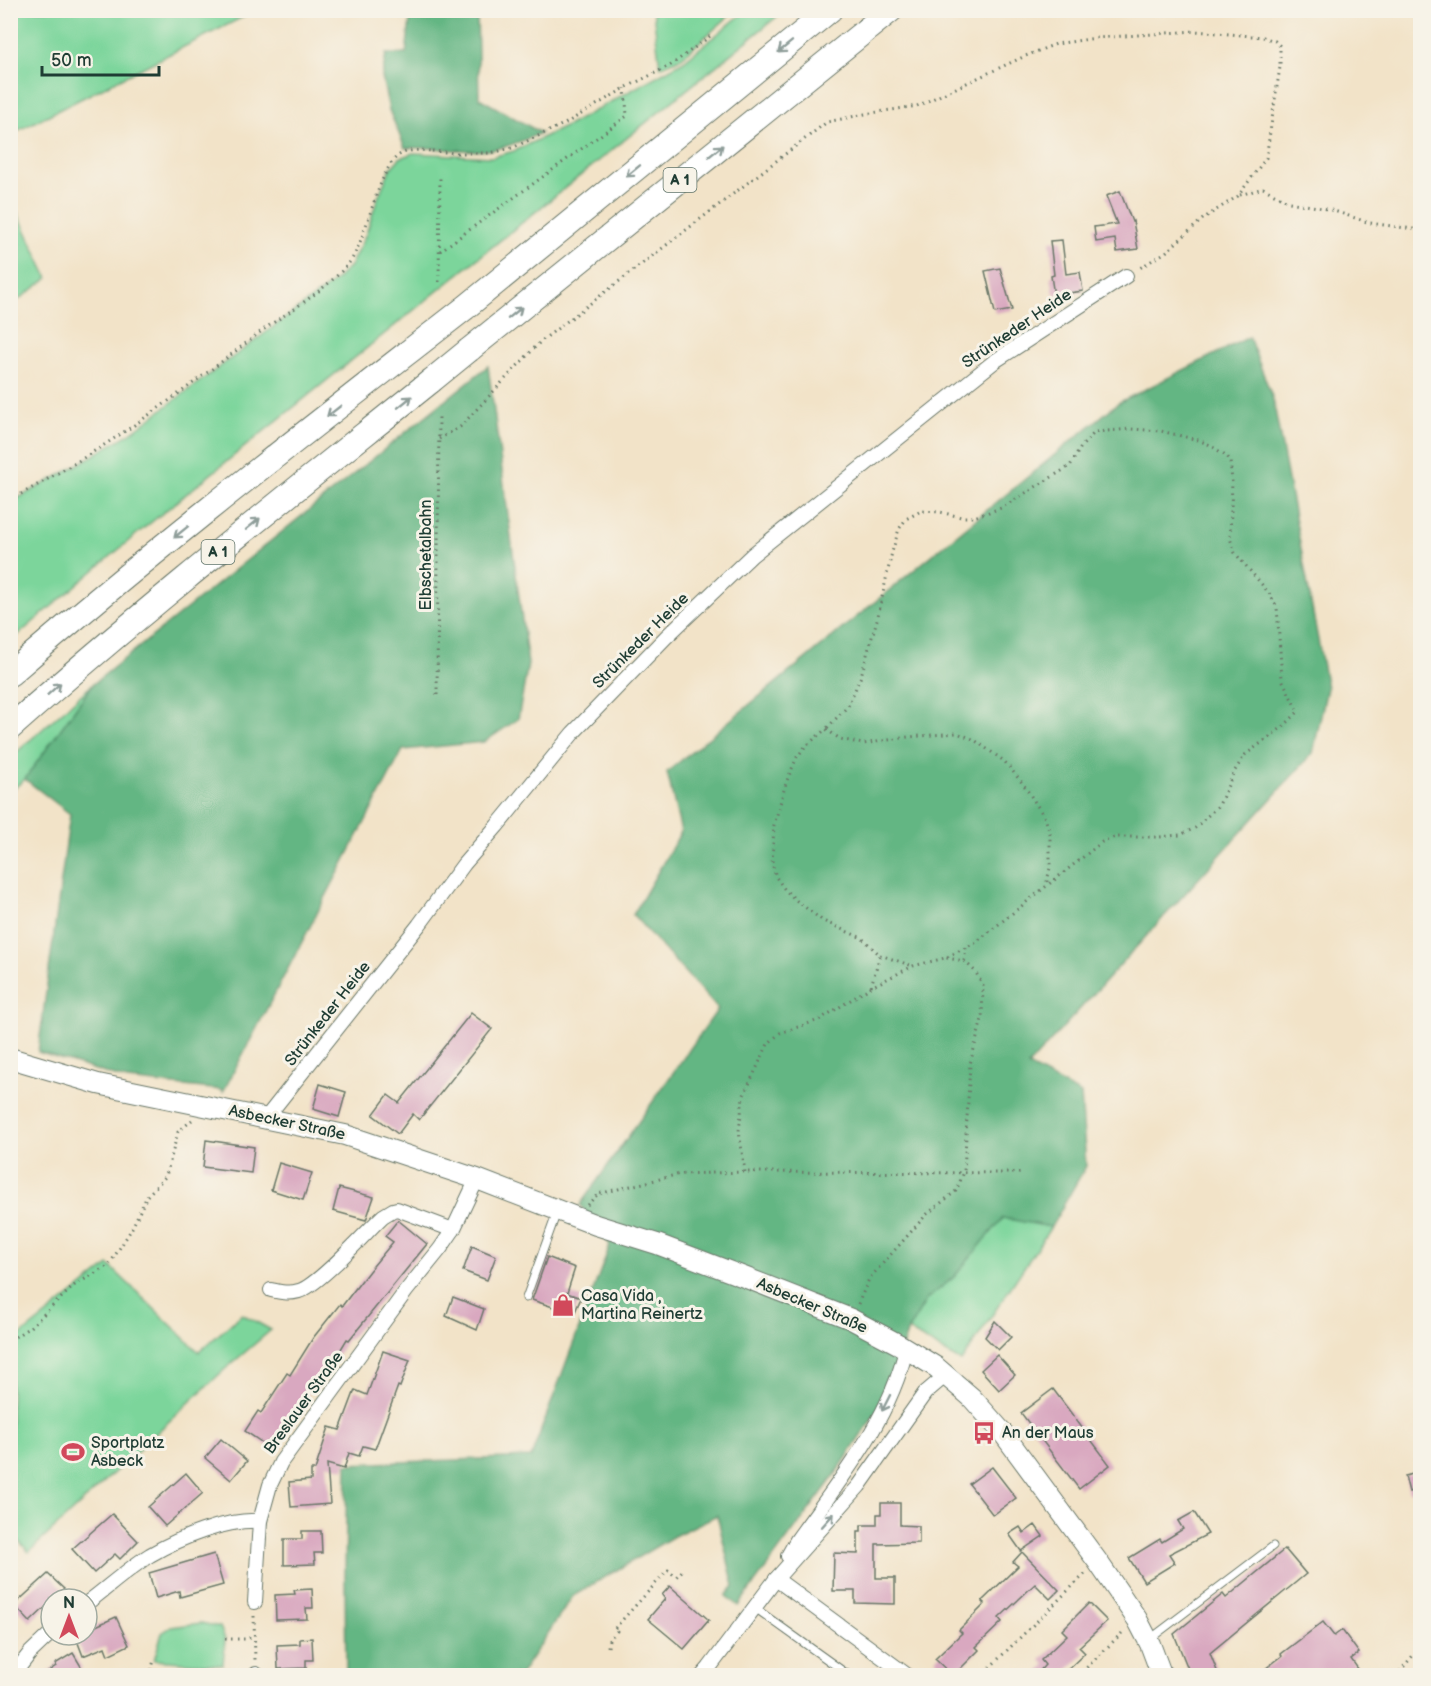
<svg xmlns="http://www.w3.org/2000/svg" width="1431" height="1686" viewBox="0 0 1431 1686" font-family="'Balsamiq Sans',sans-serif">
<rect width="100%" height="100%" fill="#f7f3e8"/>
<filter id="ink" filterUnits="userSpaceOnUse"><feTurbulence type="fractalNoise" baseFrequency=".0167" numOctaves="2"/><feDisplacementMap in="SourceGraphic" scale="12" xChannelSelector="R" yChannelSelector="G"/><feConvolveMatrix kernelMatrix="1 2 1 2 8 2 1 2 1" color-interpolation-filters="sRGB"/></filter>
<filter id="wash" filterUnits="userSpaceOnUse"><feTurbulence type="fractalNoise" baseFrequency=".008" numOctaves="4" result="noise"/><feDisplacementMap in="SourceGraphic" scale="24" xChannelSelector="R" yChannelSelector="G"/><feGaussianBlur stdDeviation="1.35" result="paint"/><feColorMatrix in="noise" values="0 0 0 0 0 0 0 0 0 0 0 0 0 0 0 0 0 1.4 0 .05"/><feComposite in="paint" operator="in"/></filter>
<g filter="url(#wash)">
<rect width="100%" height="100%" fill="#f2e3c8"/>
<g fill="#7bd59b" stroke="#4d8968" stroke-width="1.5">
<path d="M11,10h244v1l-244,123z"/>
<path d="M747,10l37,1 -646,522 -127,108v-139l51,-28 67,-40 205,-152 16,-16 16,-32 11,-34 13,-31 10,-11 13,-5 79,4 22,-6 55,-26 115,-64z"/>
<path d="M653,11v-1l82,1 -54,47 -21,9z"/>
<path d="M11,199l37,79 -37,27h-1z"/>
<path d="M93,684l-68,95 -14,12 -1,-33z"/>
<path d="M1003,1218l48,9 -90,135 -53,-32 18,-30 28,-23z"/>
<path d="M109,1265l90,87 43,-38 29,16 -48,41 -194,181 -18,-19v-190z"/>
<path d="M201,1623l19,4 5,12 -2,26 -69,-5 8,-27 9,-6z"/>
</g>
<g fill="#64b683" stroke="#427a5c" stroke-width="1.5">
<path d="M411,11h66l2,87 62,35c-17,7 -32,14 -50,17 -29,3 -58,-4 -86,-2l-16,-38 -7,-33 4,-23h20z"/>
<path d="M1249,337l24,62 54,289 -14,65 -285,313 53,28 5,72 -35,61 -48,-9 -49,59 -28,23 -18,30 -24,71 -49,74 -97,131 -12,-10 8,-10 -17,-71 -43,21 -101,60 -53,79 -174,1 -1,-100 2,-112 184,-7 79,-212 -30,-40 138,-196 -85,-94 48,-83 -14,-60 451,-369z"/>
<path d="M488,366l40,298 -10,55 -34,23 -81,8 -180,342 -1,-2 -95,-10 -89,-28 32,-238 -45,-35 68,-95z"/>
</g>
<g id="blocks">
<g fill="#d9a8c0">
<path d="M1120,191l12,31 1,-1 5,28 -21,3 -2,-13 -19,3 -2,-15 23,-3 -11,-28z"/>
<path d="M1062,240l4,34 14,-2 3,19 -29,4 -3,-19 3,-1 -4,-34z"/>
<path d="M1000,268l12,42 -17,3 -10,-42z"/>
<path d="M471,1013l21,16 -73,91 -6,-6 -15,20 -25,-19 15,-20 11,8z"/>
<path d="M320,1084l26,8 -7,25 -26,-8z"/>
<path d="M206,1140l48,7 -3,26 -48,-6z"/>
<path d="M279,1163l33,10 -9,27 -32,-10z"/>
<path d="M339,1188l35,9 -8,23 -33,-9z"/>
<path d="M398,1220l29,24 -78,96 -2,-1 -21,35 -4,-3 -25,40 -2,-2 -25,39 -25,-17 13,-20 3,2 26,-40 3,2 23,-37 27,-34 2,2 27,-35 24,-29 -8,-6z"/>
<path d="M472,1246l24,10 -9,24 -24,-9z"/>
<path d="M547,1257l28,11 -8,25 14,5 -7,16 -42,-14z"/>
<path d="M453,1297l31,12 -7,21 -31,-14z"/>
<path d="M995,1321l16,16 -13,13 -13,-13z"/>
<path d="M383,1351l27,9 -10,27 -2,-1 -23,63 -12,-3 -4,10 -10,-3 -5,16 -17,-5 3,40 -39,3 -2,-25 22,-2v-10h4l14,-43 11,3 15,-40 12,5z"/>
<path d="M997,1355l18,20 -16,15 -18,-20z"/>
<path d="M1053,1389l57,76 -31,24 -58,-76z"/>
<path d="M221,1439l26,22 -16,19 -26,-22z"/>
<path d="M992,1467l24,31 -23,17 -24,-31z"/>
<path d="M1420,1472v17l-11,3 -4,-16z"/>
<path d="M186,1473l17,20 -38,33 -17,-19z"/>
<path d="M881,1503h19v22l19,1v17l-43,1v34h19v26l-40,-1v-12h-22l1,-38 24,1v-23h3v-6h16v-11h4z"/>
<path d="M1194,1512l14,22 -39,20 6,9 -31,19 -15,-24 31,-19 2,3 21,-13 -5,-8z"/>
<path d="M112,1514l26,27 -18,18 -5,-5 -21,19 -22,-24z"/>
<path d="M1035,1525l8,11 -22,15 -12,-17 11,-7 4,6z"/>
<path d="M302,1531h19l1,22h-8l1,11 -31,1v-26h18z"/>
<path d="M1285,1549l21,25 -96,79 9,23h-28l-17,-42 49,-40 3,4z"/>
<path d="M1022,1552l37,38 -9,9 -15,-15 -36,34 3,4 -26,25 3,3 -26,26 -18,-17 27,-26 -3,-3 26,-26 -3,-3 36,-35 -5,-4z"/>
<path d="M214,1554l9,31 -43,12 -1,-6 -23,7 -7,-25z"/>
<path d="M48,1574l16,15 -10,10h-3v3l-21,20 -16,-17z"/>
<path d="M670,1586l39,34 -25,29 -36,-30 17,-20 -3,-4z"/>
<path d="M312,1589l1,19h-7l1,11 -31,1 -1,-25 20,-1 -1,-4z"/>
<path d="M1089,1603l18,18 -28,26 6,6 -24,23h-26l10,-11 -4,-5 26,-25 -5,-5z"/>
<path d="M116,1617l13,28 -21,10 -3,-8 -22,9 -8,-21h12v-5z"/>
<path d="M1323,1622l11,14 8,-6 17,23 -8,6 12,17h-107l26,-20 -1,-2z"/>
<path d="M312,1638l1,22h-7v8l-28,1 -1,-24 23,-1v-5z"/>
<path d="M73,1653l9,15 -13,8h-28l15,-10 -1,-2z"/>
</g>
</g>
</g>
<g filter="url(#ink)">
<use href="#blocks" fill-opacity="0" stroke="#697768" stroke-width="1.5"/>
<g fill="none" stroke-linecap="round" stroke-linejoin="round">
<g stroke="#697768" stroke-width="9">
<g id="service">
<path d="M526,1298l31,-86"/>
<path d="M755,1608l95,68"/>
<path d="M1150,1639l123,-93"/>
</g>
</g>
<g stroke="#697768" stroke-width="16">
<g id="minor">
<path d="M266,1118l153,-193 45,-61 33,-38 76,-93 93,-96 86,-82 243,-194 131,-85"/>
<path d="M271,1290c9,2 18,4 28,1 19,-5 67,-59 84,-75l10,-6 4,-1 56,21"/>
<path d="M788,1556l9,-16c42,-59 93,-120 109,-191"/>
<path d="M776,1579l132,97"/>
<path d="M255,1602l5,-81"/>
<path d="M87,1603c20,-15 42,-35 63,-48 29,-17 76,-36 110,-34l10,-36 11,-23 125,-171 34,-42 13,-19 24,-51"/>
<path d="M256,1674v2"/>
<path d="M12,1676l18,-23 21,-20"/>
<path d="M702,1676l7,-8 67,-89 83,-93 66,-93 20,-17"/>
</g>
</g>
<g stroke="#697768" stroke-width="22">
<path id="secondary" d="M10,1058l88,26 247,51 132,44 119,46 61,19 87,33 107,42 49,26 36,22 35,30 32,36 95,129 39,57 13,25 12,32"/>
</g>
<g stroke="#697768" stroke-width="26">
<g id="motorway">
<path d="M465,308l365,-298"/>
<path d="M469,350l422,-340"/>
<path d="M10,674c136,-118 278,-228 419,-338"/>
<path d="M10,728c136,-121 279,-233 421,-347"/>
</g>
</g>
<g stroke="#697768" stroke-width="3" stroke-dasharray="1.5 4.5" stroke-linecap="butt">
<path d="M457,153h33l22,-5 54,-25 59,-35 46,-23 42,-31"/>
<path d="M1240,195l23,-7 26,14 39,7 42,14 50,7"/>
<path d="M440,251l187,-135 -2,-28"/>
<path d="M439,282l1,-106"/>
<path d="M439,439l21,-12 80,-85 287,-220 38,-8 52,-8 106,-49 33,-13 40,-6 99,-7 68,6 12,4 5,5v21l-14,91 -28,38 -34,22 -38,34 -28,17"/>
<path d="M10,499c17,-7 32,-17 48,-26 73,-42 139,-92 205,-143 29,-21 62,-39 86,-67 18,-22 29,-98 52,-109 9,-5 21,-4 31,-3"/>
<path d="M437,695l2,-280"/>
<path d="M880,955l33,11"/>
<path d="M964,961l2,-13"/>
<path d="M871,986l9,-31 -18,-17 -39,-17 -26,-20 -12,-11 -9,-13 -4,-14 2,-38 12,-42 11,-26 8,-10 21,-18 14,10 23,5 45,-7 49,-4 16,6 31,22 20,24 21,33 5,15v35l-4,18"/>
<path d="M745,1172l-6,-41 4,-34 25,-53 12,-11 39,-13 52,-33 42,-21 32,-8 30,-15 127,-101 13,-5h44l21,-2 15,-7 24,-23 15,-33 11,-17 39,-29 14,-14 -16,-33 -5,-72 -8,-14 -34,-40 -5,-15 2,-56 -2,-21 -3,-5 -19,-12 -10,-4 -37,-9 -30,-2 -36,3 -14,15 -11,19 -69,42 -27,9h-13l-21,-5 -19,-1 -15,8 -7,10 -7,23 -14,64 -17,60 -13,30 -22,23"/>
<path d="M587,1205l11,-11 82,-20 65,-2 276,1"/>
<path d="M858,1304l11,-25 57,-64 30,-24 8,-19 6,-108 12,-45 1,-34 -8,-14 -11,-10 -18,-3"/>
<path d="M10,1340l20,-13 45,-42 34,-20 22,-35 16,-34 19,-20 12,-44 14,-12"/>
<path d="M254,1616l1,45"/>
<path d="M225,1639h21l8,-3"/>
<path d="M608,1647l1,-7 8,-9 -3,-2 54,-59 8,7 6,-6"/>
<path d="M150,1676l4,-16"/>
<path d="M981,1676l105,-103"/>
<path d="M1078,1676l46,-45"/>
<path d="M1396,1676l24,-29"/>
</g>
<use href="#service" stroke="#fff" stroke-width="7"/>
<use href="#minor" stroke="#fff" stroke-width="14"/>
<use href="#secondary" stroke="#fff" stroke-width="20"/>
<use href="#motorway" stroke="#fff" stroke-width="24"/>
<g stroke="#697768" stroke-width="26" stroke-linecap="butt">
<g id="motorway-bridge">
<path d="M429,336l36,-28"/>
<path d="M431,381l38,-31"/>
</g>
</g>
<path stroke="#697768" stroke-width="3" stroke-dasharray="1.5 4.5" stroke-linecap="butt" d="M432,151l25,2"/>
<use href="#motorway-bridge" stroke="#fff" stroke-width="24"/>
</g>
<defs><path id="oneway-shaft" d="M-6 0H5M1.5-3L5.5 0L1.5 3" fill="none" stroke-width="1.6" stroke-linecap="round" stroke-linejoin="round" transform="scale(1.5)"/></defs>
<g stroke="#8f9e9a">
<use href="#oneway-shaft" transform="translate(785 47) rotate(141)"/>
<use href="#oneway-shaft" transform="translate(716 151) rotate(-39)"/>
<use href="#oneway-shaft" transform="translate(633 171) rotate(141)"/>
<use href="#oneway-shaft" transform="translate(515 313) rotate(-39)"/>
<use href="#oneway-shaft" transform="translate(405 402) rotate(-39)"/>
<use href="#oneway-shaft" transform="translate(334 411) rotate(142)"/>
<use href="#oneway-shaft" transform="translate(253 524) rotate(-39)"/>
<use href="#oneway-shaft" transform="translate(181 532) rotate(141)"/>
<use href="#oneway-shaft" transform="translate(54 689) rotate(-42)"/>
<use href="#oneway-shaft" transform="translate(886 1403) rotate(117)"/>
<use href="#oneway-shaft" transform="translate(828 1520) rotate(-48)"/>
</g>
</g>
<defs>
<g id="shop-bare" transform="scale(1.8)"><path d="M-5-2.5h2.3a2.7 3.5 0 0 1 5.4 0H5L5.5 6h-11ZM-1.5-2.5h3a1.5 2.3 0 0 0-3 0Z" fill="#d1495b" stroke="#f7f3e8" stroke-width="2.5" paint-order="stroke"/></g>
<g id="bus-bare" transform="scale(1.8)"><path d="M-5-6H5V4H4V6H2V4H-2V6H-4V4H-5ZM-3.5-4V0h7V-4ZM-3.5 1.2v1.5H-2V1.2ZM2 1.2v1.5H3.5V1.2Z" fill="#d1495b" stroke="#f7f3e8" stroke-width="2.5" paint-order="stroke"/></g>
<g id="stadium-bare" transform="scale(1.8)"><path d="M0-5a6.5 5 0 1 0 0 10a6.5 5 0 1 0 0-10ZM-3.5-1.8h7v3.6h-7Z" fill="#d1495b" stroke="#f7f3e8" stroke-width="2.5" paint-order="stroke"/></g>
</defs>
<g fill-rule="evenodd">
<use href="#shop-bare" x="563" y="1305"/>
<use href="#bus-bare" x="984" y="1433"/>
<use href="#stadium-bare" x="73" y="1452"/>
</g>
<g text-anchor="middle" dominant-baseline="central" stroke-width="6" stroke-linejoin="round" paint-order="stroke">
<g fill="#f7f3e8" stroke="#60746a" stroke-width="1.5">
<rect x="663.5" y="168" width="33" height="24" rx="4.5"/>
<rect x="201.5" y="540" width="33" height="24" rx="4.5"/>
</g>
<g font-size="15" font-weight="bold" fill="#1f3d34">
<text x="680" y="180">A 1</text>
<text x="218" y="552">A 1</text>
</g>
<g font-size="16" fill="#1f3d34" stroke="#f7f3e8">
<text transform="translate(1017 329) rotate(-34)">Strünkeder Heide</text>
<text transform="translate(426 555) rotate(-90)">Elbschetalbahn</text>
<text transform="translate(641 641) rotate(-45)">Strünkeder Heide</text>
<text transform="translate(328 1014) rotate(-52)">Strünkeder Heide</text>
<text transform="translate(287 1123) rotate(12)">Asbecker Straße</text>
<text transform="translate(812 1306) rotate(23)">Asbecker Straße</text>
<text transform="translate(304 1403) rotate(-54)">Breslauer Straße</text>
</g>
<g font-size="16" fill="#1f3d34" stroke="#f7f3e8" text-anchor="start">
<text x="581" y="1296">Casa Vida ,<tspan x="581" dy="18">Martina Reinertz</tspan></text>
<text x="1002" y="1433">An der Maus</text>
<text x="91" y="1443">Sportplatz<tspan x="91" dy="18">Asbeck</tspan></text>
</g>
</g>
<rect width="1431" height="1686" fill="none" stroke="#f7f3e8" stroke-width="36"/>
<g transform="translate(69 1617)"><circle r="28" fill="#f7f3e8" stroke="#a1aaa0" stroke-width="1.5"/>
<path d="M0-4.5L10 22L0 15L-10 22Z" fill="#d1495b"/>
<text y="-9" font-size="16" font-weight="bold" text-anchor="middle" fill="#1f3d34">N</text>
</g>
<path d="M42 66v9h117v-9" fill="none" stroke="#1f3d34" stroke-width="3"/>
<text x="51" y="66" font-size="18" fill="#1f3d34" stroke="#f7f3e8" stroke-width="4.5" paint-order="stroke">50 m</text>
</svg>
